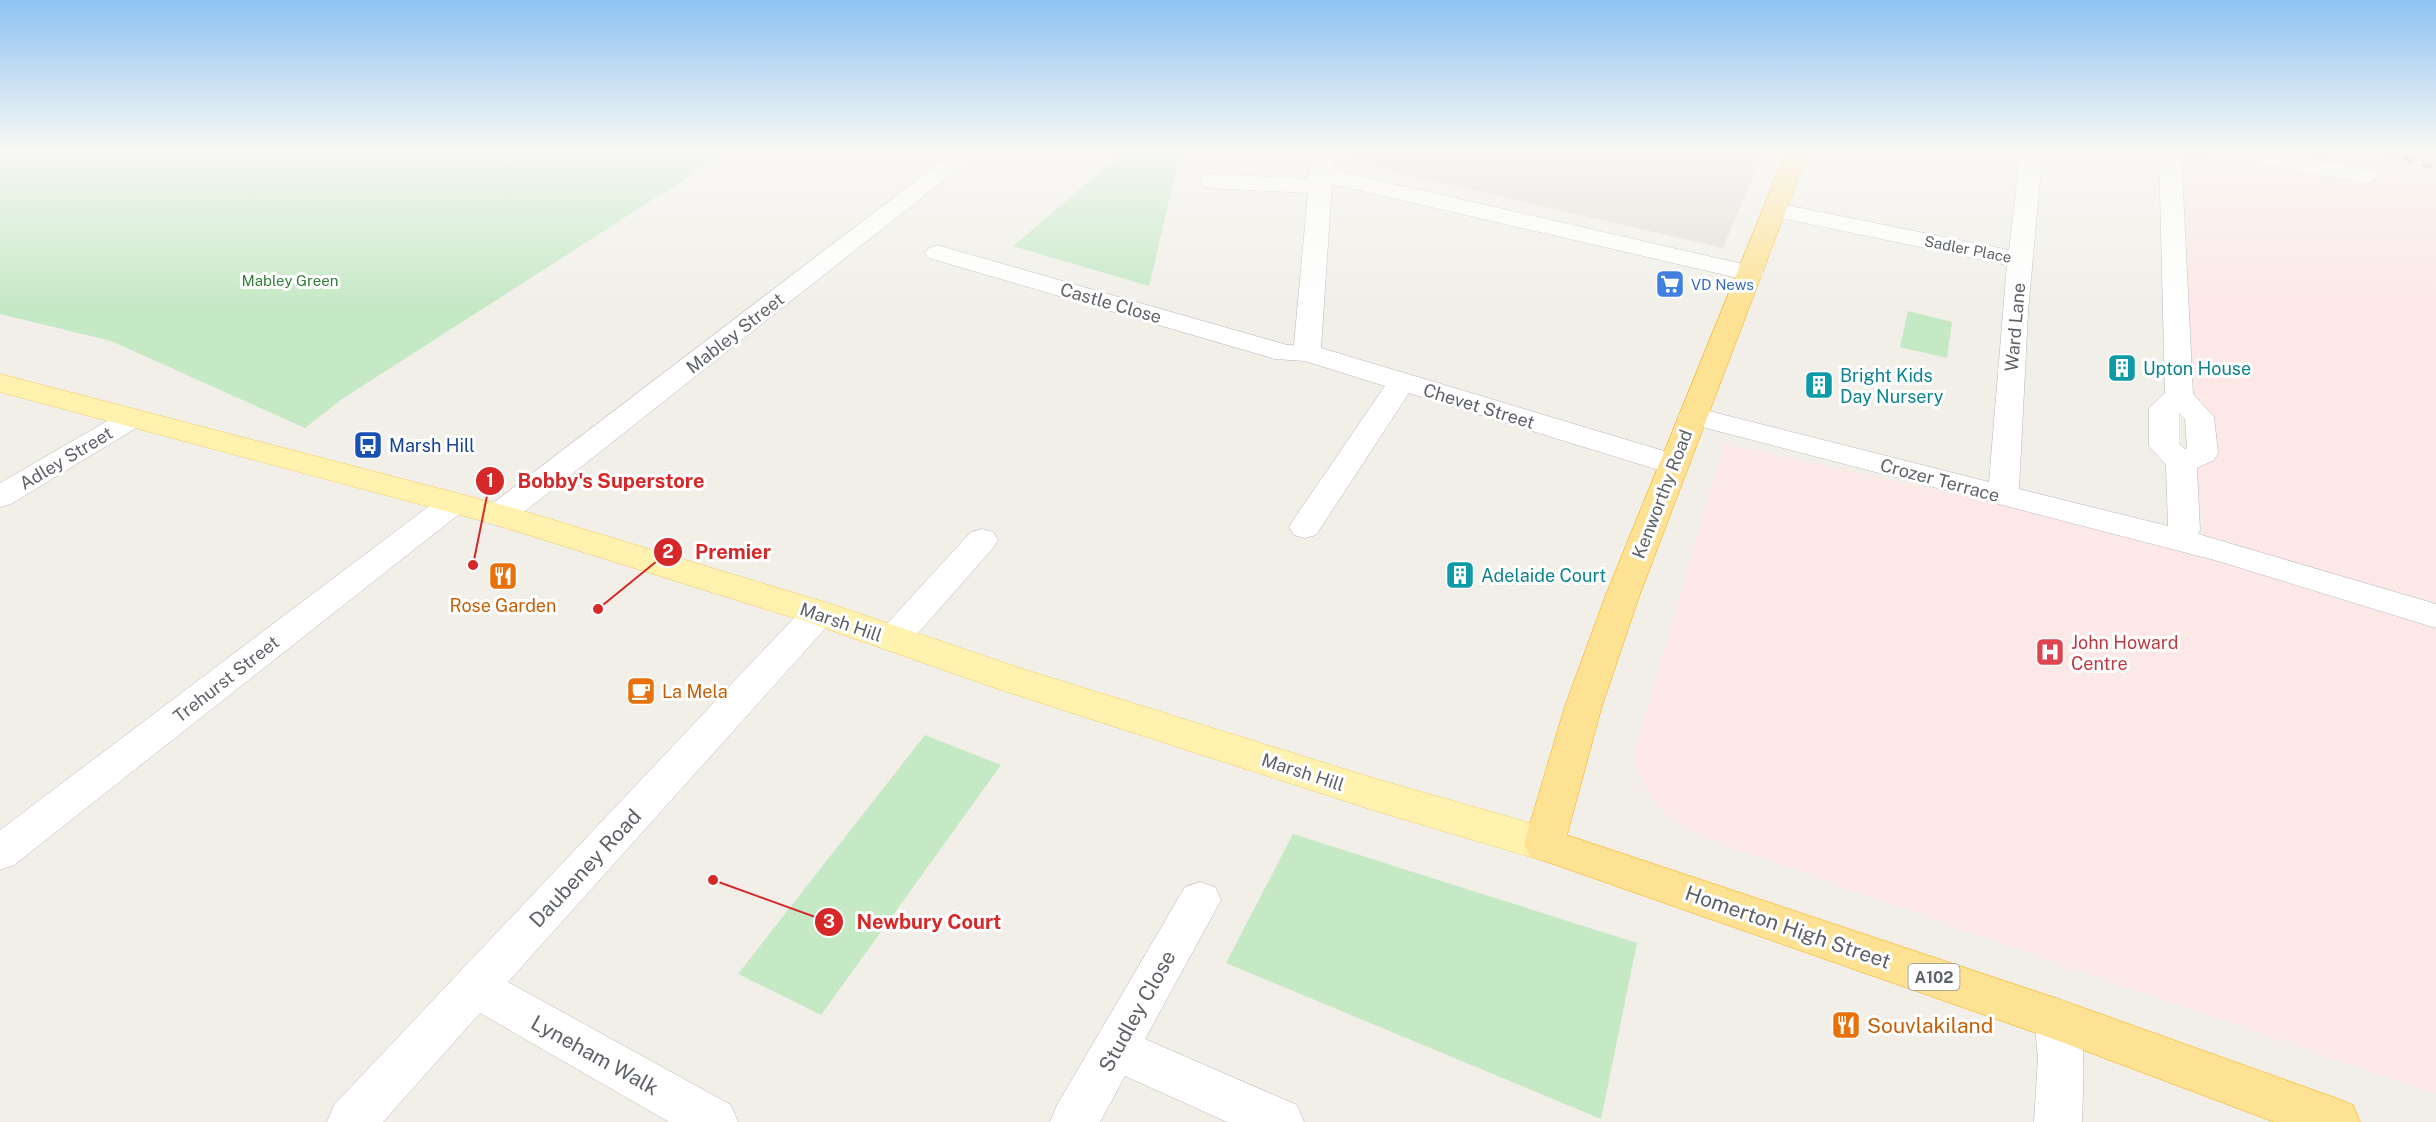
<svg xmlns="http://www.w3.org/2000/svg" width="2436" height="1122" viewBox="0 0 2436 1122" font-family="'Public Sans',sans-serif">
<rect width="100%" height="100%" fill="#f1efe8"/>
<path fill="#e1ded6" d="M1357,150h407l-41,98 -367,-85z"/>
<path fill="#fce8e6" d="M2153,150h167l116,34v910l-414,-143 -325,-116 -28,-18 -13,-14 -14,-22 -9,-24 91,-313 482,104z"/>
<g fill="#c5e8c5">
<path d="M0,150h730l-388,249 -37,29 -194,-87 -111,-27z"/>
<path d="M1126,150h55l-32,136 -136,-40z"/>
<path d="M1908,311l44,11 -5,36 -47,-11z"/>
<path d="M925,735l76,30 -180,250 -83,-41z"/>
<path d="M1293,834l344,109 -36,176 -375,-156z"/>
</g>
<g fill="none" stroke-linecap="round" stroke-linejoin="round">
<g stroke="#b5b8bc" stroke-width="1">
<g id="minor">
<path d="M956,150h26l-472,373 -11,3 -11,-3 -5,-8 5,-8z"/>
<path d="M1312,150h22l-1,20 427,98 4,5 -4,5 -9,3 -419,-97 -11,164 363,109 4,7 -4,7 -11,3 -11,-3 -253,-78 -93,142 -11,3 -11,-3 -5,-8 5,-8 91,-133 -80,-25 -30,-2 -346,-101 -4,-5 4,-5 9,-3 9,3 340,97h7l14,-152 -97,-5 -8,-2 -4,-5 4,-5 8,-2 98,5z"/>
<path d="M2030,150l9,2 3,5 -14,155 -9,177 149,37 -2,-61 -17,-19v-38l16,-15 -6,-243h22l12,244 21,23 4,36 -4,7 -17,8 3,62 -2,4 238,70v24l-218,-67 -535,-139 -5,-6 5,-6 10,-3 296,75 18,-217 -231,-48 -9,-2 -3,-5 3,-5 9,-2 233,47 11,-93 3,-5zM2179,413l6,6 2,29 -2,1 -6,-5z"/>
<path d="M2211,150h50l104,19 8,2 4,5 -4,5 -8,2 -143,-26 -8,-2z"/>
<path d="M131,410l10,3 5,6 -5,6 -130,79 -11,3v-24l121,-70z"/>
<path d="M452,494l11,3 5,7 -5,7 -449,354 -14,5v-40l441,-333z"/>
<path d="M982,529l11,3 5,8 -5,8 -88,100 -12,4 -12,-4 -5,-9 5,-9 90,-98z"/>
<path d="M819,601l12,3 5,9 -5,9 -323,360 223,123 7,17h-69l-189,-109 -97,109h-56l7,-17 473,-501z"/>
<path d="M1200,882l15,5 6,13 -76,139 152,66 7,17h-77l-102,-46 -25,46h-50l7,-17 128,-218z"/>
<path d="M2056,998l16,6c16,37 11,79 10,118h-48l4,-64 -4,-39 6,-15z"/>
</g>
</g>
<g stroke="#f2c960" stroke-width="1">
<path id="major" d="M0,374l510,133 321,97 192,65 353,110 168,48 14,5 6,12 -6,12 -14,5 -168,-50 -378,-122 -191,-67 -317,-99 -490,-131z"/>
</g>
<g stroke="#f9ab00" stroke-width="1">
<path id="highway" d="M1787,150h22l-170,447 -37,109 -35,129 489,163 280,100 17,7 7,17h-86l-218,-82 -526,-184 -6,-12 41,-138 40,-109z"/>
</g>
<use href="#minor" fill="#fff" fill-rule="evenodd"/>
<use href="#major" fill="#fff2af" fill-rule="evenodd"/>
<use href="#highway" fill="#fde293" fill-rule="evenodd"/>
<g stroke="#b6b7b8" stroke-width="5">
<path id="rail" d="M2375,150l61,18"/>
</g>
<use href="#rail" stroke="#fff" stroke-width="4" stroke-dasharray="10" stroke-linecap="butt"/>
</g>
<linearGradient id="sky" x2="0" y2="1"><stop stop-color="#8fc3f1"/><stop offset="0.49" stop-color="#f9f8f5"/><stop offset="1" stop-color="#f9f8f5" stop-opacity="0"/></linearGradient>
<rect width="2436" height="307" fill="url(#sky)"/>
<defs>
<g id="supermarket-square" transform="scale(1.5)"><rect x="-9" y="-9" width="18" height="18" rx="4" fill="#3f7fe0" stroke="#fff"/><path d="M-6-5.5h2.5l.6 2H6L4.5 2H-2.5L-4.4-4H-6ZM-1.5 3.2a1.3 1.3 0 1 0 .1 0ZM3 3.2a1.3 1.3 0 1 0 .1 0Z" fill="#fff"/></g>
<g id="building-square" transform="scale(1.5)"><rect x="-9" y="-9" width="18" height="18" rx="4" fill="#0f9aa8" stroke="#fff"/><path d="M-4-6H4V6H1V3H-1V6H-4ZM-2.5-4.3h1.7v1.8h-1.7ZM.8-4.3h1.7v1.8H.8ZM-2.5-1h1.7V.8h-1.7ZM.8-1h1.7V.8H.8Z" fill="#fff"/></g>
<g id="bus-square" transform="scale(1.5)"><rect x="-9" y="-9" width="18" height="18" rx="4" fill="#1a4fb4" stroke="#fff"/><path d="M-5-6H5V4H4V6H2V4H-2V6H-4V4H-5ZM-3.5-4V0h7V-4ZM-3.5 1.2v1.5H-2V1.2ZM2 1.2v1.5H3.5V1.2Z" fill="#fff"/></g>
<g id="restaurant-square" transform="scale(1.5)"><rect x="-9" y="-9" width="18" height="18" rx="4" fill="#e8710a" stroke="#fff"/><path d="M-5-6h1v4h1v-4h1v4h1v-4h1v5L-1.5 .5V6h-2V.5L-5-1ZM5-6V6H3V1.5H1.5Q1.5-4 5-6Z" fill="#fff"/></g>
<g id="hospital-square" transform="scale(1.5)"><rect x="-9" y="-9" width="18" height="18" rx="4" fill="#e0444e" stroke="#fff"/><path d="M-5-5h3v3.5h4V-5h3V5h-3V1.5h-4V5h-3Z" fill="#fff"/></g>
<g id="cafe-square" transform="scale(1.5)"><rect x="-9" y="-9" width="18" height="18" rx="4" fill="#e8710a" stroke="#fff"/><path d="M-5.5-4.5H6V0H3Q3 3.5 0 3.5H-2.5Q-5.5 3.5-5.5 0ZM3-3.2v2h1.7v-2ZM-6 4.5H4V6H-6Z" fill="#fff"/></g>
</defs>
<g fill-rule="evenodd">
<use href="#supermarket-square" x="1670" y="284"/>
<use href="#building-square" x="2122" y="368"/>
<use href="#building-square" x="1819" y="385"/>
<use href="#bus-square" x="368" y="445"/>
<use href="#building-square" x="1460" y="575"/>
<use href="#restaurant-square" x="503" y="576"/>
<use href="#hospital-square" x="2050" y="652"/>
<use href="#cafe-square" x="641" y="691"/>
<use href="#restaurant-square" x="1846" y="1025"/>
</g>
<g text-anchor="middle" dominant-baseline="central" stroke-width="6" stroke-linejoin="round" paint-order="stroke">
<g font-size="15" fill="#5f6368" stroke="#fff">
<text transform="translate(1968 249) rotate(11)">Sadler Place</text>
</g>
<g font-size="15" fill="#348238" stroke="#fff">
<text x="290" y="280">Mabley Green</text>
</g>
<g font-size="15" fill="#366cbe" stroke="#fff" text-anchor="start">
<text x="1691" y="284">VD News</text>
</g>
<rect fill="#fff" stroke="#8f9295" stroke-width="1.5" x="1908.5" y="964" width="51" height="26" rx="4.5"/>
<g font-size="16" font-weight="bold" fill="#5f6368">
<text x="1934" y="977">A102</text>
</g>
<g font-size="18" fill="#5f6368" stroke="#fff">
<text transform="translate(1111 303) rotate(16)">Castle Close</text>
<text transform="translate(2015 327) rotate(-85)">Ward Lane</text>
<text transform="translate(735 333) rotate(-38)">Mabley Street</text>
<text transform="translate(1479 406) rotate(17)">Chevet Street</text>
<text transform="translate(66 458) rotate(-31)">Adley Street</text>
<text transform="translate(1940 480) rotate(15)">Crozer Terrace</text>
<text transform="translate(1662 494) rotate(-69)">Kenworthy Road</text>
<text transform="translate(841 622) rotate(19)">Marsh Hill</text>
<text transform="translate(226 679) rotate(-38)">Trehurst Street</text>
<text transform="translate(1303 772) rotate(18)">Marsh Hill</text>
</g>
<g font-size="18" fill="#0d838f" stroke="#fff" text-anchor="start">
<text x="2143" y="368">Upton House</text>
<text x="1840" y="375">Bright Kids<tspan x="1840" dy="21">Day Nursery</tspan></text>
<text x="1481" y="575">Adelaide Court</text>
</g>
<g font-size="18" fill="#164399" stroke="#fff" text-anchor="start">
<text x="389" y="445">Marsh Hill</text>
</g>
<g font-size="18" fill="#c56008" stroke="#fff">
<text x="503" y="605">Rose Garden</text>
<text x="662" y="691" text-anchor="start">La Mela</text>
</g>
<g font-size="18" fill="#be3a42" stroke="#fff" text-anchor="start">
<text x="2071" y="642">John Howard<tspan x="2071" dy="21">Centre</tspan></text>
</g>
<g font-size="21" fill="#5f6368" stroke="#fff">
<text transform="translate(585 868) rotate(-47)">Daubeney Road</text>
<text transform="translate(1788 927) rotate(19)">Homerton High Street</text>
<text transform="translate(1137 1011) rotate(-61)">Studley Close</text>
<text transform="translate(595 1055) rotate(29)">Lyneham Walk</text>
</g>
<g font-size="21" fill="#c56008" stroke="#fff" text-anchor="start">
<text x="1867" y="1025">Souvlakiland</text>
</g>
</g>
<path fill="none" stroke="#d62828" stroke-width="2" d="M473 565L490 481M598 609L668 552M713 880L829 922"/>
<g fill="#d62828" stroke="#fff" stroke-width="2">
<circle cx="473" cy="565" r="6"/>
<circle cx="598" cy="609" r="6"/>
<circle cx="713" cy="880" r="6"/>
<circle cx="490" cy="481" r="15"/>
<circle cx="668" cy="552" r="15"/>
<circle cx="829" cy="922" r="15"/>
</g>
<g font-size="18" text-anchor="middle" font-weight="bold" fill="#fff">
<text x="490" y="487">1</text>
<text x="668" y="558">2</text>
<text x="829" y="928">3</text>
</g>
<g font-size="20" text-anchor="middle" font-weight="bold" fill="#d62828" stroke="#fff" stroke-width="6" stroke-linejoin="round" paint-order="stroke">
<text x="611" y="488">Bobby's Superstore</text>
<text x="733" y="559">Premier</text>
<text x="929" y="929">Newbury Court</text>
</g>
</svg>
